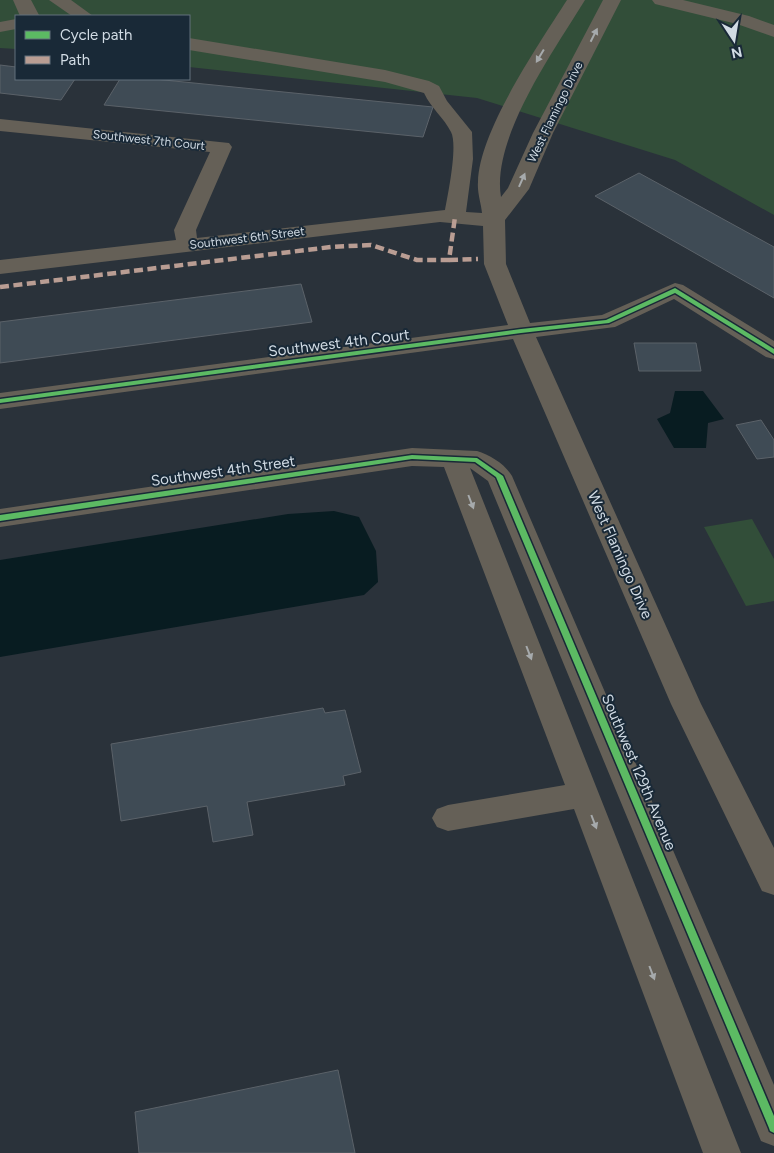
<svg xmlns="http://www.w3.org/2000/svg" width="774" height="1153" viewBox="0 0 774 1153" font-family="Figtree,sans-serif">
<rect width="100%" height="100%" fill="#2a323a"/>
<g fill="#324e39">
<path d="M0,0h774v215l-99,-55 -198,-62 -288,-31v-51h-173v33l-16,-1z"/>
<path d="M752,519l22,40v42l-28,5 -42,-79z"/>
</g>
<g fill="#081c21">
<path d="M675,391h28l21,28 -16,4 -2,25h-32l-17,-29 13,-6z"/>
<path d="M334,511l25,6 17,34 2,31 -14,13 -364,62v-97l288,-46z"/>
</g>
<g fill="#3f4b55" stroke="#5b6269">
<path d="M0,65l16,2v12h59l-14,21 -61,-7z"/>
<path d="M120,79h34l279,28 -10,30 -319,-32z"/>
<path d="M639,173l135,74v51l-179,-102z"/>
<path d="M301,284l11,38 -312,41v-41z"/>
<path d="M634,343h62l5,28h-62z"/>
<path d="M761,420l13,20v17l-17,2 -21,-34z"/>
<path d="M323,708l2,5 20,-3 16,62 -18,4 2,9 -98,17 6,33 -40,7 -6,-36 -86,15 -10,-77z"/>
<path d="M338,1070l17,83h-216l-4,-41z"/>
</g>
<g fill="none" stroke-linecap="round" stroke-linejoin="round">
<g fill="#656057" fill-rule="evenodd">
<path d="M13,0h18l8,15 -19,1z"/>
<path d="M49,0h22l22,16h-21z"/>
<path d="M567,0h18c-30,49 -94,138 -84,197l7,-9 25,-55 70,-133h18l-68,133 -24,56 -24,31 1,44 24,59 72,-8 73,-32 8,2 91,56v18l-8,-2 -92,-58 -59,28 -79,10 165,367 73,144v47l-12,-4 -91,-187 -158,-365 -513,70v-16l508,-68 -24,-61 -1,-38 -43,-4 -440,52v-14l176,-20 -2,-10 36,-78 -210,-21v-12l229,24 3,4 -36,83 1,8 248,-28c3,-16 13,-65 6,-78 -7,-14 -20,-24 -27,-39l-39,-11 -196,-32v-12l196,32 44,11 10,5 8,15 25,31 1,27 -7,53 16,1c-1,-10 -5,-21 -4,-31 1,-51 61,-138 89,-182z"/>
<path d="M652,0h31l66,16 25,9v12l-37,-13 -82,-20z"/>
<path d="M16,19v10l-16,3v-10z"/>
<path d="M412,448l65,3c13,4 28,13 35,25l262,609v61l-13,-5 -273,-660 -18,-13 271,685h-38l-129,-344 -126,22 -11,-4 -5,-9 5,-9 11,-4 117,-20 -121,-318 -32,-1 -412,61v-18z"/>
</g>
<g stroke="#b99d93" stroke-width="4.5" stroke-dasharray="9 4.5" stroke-linecap="butt">
<path d="M449,260l29,-1"/>
<path d="M0,287l331,-40 40,-2 46,15h32l6,-43"/>
</g>
<g stroke="#192937" stroke-width="3">
<g id="cycleway">
<path d="M675,288l99,61v5l-99,-61 -66,30 -88,10 -521,70v-4l521,-70 85,-9z"/>
<path d="M412,455l65,3 26,18 271,640v17l-4,-2 -1,-3 -273,-651 -21,-15 -63,-3 -412,62v-6z"/>
</g>
</g>
<use href="#cycleway" fill="#5cba63" fill-rule="evenodd"/>
</g>
<defs><path id="oneway-solid" d="M-6-.8H1V-3.2L6.5 0L1 3.2V.8H-6Z" transform="scale(1.25)"/></defs>
<g fill="#a6aaac">
<use href="#oneway-solid" transform="translate(594 35) rotate(-63)"/>
<use href="#oneway-solid" transform="translate(540 56) rotate(121)"/>
<use href="#oneway-solid" transform="translate(522 180) rotate(-66)"/>
<use href="#oneway-solid" transform="translate(471 502) rotate(69)"/>
<use href="#oneway-solid" transform="translate(529 653) rotate(69)"/>
<use href="#oneway-solid" transform="translate(594 822) rotate(69)"/>
<use href="#oneway-solid" transform="translate(652 973) rotate(69)"/>
</g>
<g text-anchor="middle" dominant-baseline="central" stroke-width="4" stroke-linejoin="round" paint-order="stroke">
<g font-size="12" fill="#d1dbe4" stroke="#192937">
<text transform="translate(555 112) rotate(-64)">West Flamingo Drive</text>
<text transform="translate(149 140) rotate(6)">Southwest 7th Court</text>
<text transform="translate(247 238) rotate(-7)">Southwest 6th Street</text>
</g>
<g font-size="15" fill="#d1dbe4" stroke="#192937">
<text transform="translate(339 343) rotate(-7)">Southwest 4th Court</text>
<text transform="translate(223 471) rotate(-8)">Southwest 4th Street</text>
<text transform="translate(620 555) rotate(66)">West Flamingo Drive</text>
<text transform="translate(639 772) rotate(67)">Southwest 129th Avenue</text>
</g>
</g>
<rect x="15" y="15" width="175" height="65" fill="#192937" stroke="#63707c"/>
<rect x="25" y="31" width="25" height="8" fill="#5cba63" stroke="#63707c"/>
<text x="60" y="40" font-size="15" fill="#d1dbe4">Cycle path</text>
<rect x="25" y="56" width="25" height="8" fill="#b99d93" stroke="#63707c"/>
<text x="60" y="65" font-size="15" fill="#d1dbe4">Path</text>
<g transform="translate(734 40) rotate(168)" stroke="#192937" stroke-width="4" paint-order="stroke">
<path d="M0-4L9 19L0 12L-9 19Z" fill="#d1dbe4"/>
<text y="-8" font-size="14" font-weight="bold" text-anchor="middle" fill="#d1dbe4">N</text>
</g>
</svg>
